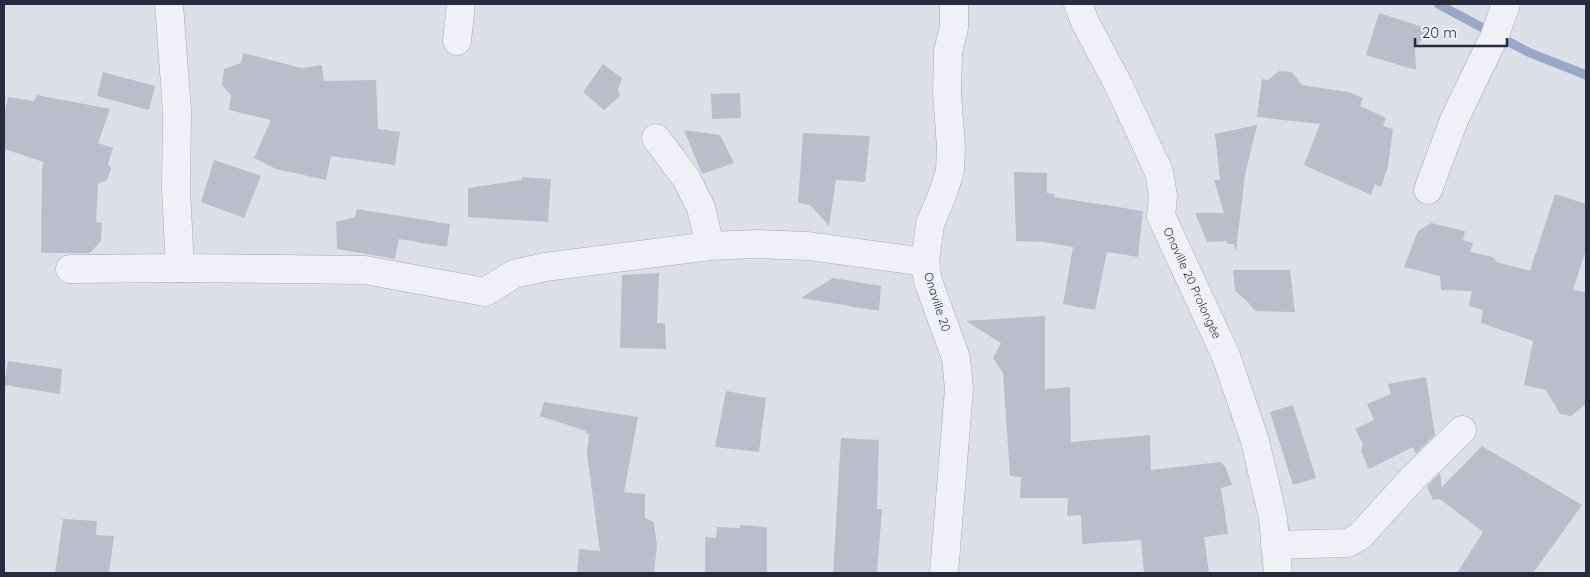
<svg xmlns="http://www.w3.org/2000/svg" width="1590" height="577" font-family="Quicksand,sans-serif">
<rect width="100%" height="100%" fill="#dde0e7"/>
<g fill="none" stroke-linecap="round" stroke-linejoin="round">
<polyline stroke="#97a8c8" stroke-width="9" points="1438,4 1528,52 1586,75"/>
</g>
<g fill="#babeca">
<polygon points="1379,13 1432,30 1415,47 1416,70 1366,55"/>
<polygon points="243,53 301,68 322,65 324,81 376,80 378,129 400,132 395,165 331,156 326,180 276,169 254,158 271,120 229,110 231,95 222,85 224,69 241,63"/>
<polygon points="603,64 622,78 618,90 620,96 604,110 583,92"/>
<polygon points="1279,71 1292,72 1302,85 1348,92 1363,98 1360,106 1386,118 1383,126 1393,129 1388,167 1381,187 1375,184 1371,195 1304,165 1320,124 1257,117 1262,79 1268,80"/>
<polygon points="103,72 155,86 149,110 97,96"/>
<polygon points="740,93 741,118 712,119 711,94"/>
<polygon points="37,95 110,109 98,143 113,148 108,164 111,169 107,180 98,184 96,222 102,223 101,241 90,253 41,253 42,169 44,162 4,149 4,116 8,97 34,101"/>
<polygon points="1257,125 1245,175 1236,251 1234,244 1227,244 1227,241 1207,242 1195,213 1224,213 1214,180 1220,180 1215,134"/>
<polygon points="684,130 720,135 734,163 702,174"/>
<polygon points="803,133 870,136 865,182 836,180 829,226 810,205 798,203"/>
<polygon points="214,160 261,176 244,218 201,202"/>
<polygon points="1014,172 1047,173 1047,193 1055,194 1054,197 1143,211 1138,257 1107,252 1095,310 1063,304 1073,247 1044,242 1016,241"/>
<polygon points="522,177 551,179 548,222 468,217 468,188 521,180"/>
<polygon points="1555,194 1586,204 1586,250 1573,290 1586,292 1586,404 1571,416 1560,414 1546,390 1524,385 1533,341 1481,323 1483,310 1469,306 1472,291 1441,290 1440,276 1404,267 1418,231 1431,223 1465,231 1463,240 1473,243 1470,252 1493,257 1497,262 1530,271"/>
<polygon points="357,209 450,224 447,247 399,239 395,259 337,249 336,222 355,217"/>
<polygon points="1233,270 1290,270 1295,312 1255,311 1246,300 1235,291"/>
<polygon points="659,273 657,323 665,323 666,349 620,348 622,275"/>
<polygon points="833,278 881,286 879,311 801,298"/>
<polygon points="1045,316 1045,389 1070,387 1071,442 1150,435 1151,470 1221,462 1226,468 1232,485 1221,488 1228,534 1204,537 1209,573 1144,573 1141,540 1082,544 1081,515 1067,516 1068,498 1020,498 1021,477 1010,476 1003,373 993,358 1001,343 966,321"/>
<polygon points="8,361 62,369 60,394 4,385"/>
<polygon points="1426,377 1435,435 1416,454 1413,447 1369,469 1361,451 1363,444 1355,429 1374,420 1367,404 1391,394 1388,384"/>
<polygon points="726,391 766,398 759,452 715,447"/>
<polygon points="544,402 638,417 624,492 645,494 645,518 654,522 657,546 654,573 577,573 579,549 600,551 587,454 589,434 586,433 586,431 540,416"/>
<polygon points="1293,405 1316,478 1293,485 1270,412"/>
<polygon points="841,438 879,440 877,509 882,509 877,573 833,573"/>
<polygon points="1482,446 1582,505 1533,573 1457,573 1483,532 1440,499 1433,500 1427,486 1440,473 1442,487"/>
<polygon points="63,519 97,521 96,535 114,536 109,573 55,573"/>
<polygon points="740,525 767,527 767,573 705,573 705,537 716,538 717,527 740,528"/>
</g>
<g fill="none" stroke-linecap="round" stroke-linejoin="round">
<g stroke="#a6aab4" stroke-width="29">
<g id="minor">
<polyline points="169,4 177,111 176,189 180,268"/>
<path id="s1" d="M1078,4L1085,22L1118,84L1159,172L1163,196L1161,216L1226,356L1255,441L1273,518L1278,573"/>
<polyline points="457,41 461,4"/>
<polyline points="656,138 686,178 701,208 710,246"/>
<polyline points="1428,190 1454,120 1495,35 1506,4"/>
<polyline points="70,269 180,268 365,270 485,292 514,274 545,267 710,246 756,244 808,246 925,262"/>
<polyline points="1275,545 1348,543 1360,536 1412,479 1462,430"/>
<polyline points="944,573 959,389 956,358 928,281 925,262 930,224 943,193 950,171 951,147 947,93 948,52 954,27 954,4"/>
</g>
</g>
<use href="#minor" stroke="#f0f1f5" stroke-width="28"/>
</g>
<g text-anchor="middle" stroke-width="4.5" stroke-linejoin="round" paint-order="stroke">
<g font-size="12" fill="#262c3e" stroke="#eceff5">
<text dy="4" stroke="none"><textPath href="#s1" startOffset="305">Onaville 20 Prolongée</textPath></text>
<text transform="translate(937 302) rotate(72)" y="4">Onaville 20</text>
</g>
</g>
<rect width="1590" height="577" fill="none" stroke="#262c3e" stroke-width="10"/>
<path d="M1415 38v8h92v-8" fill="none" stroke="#262c3e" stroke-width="2.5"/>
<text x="1422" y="38" font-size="15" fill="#262c3e" stroke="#eceff5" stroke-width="4" paint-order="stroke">20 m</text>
</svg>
